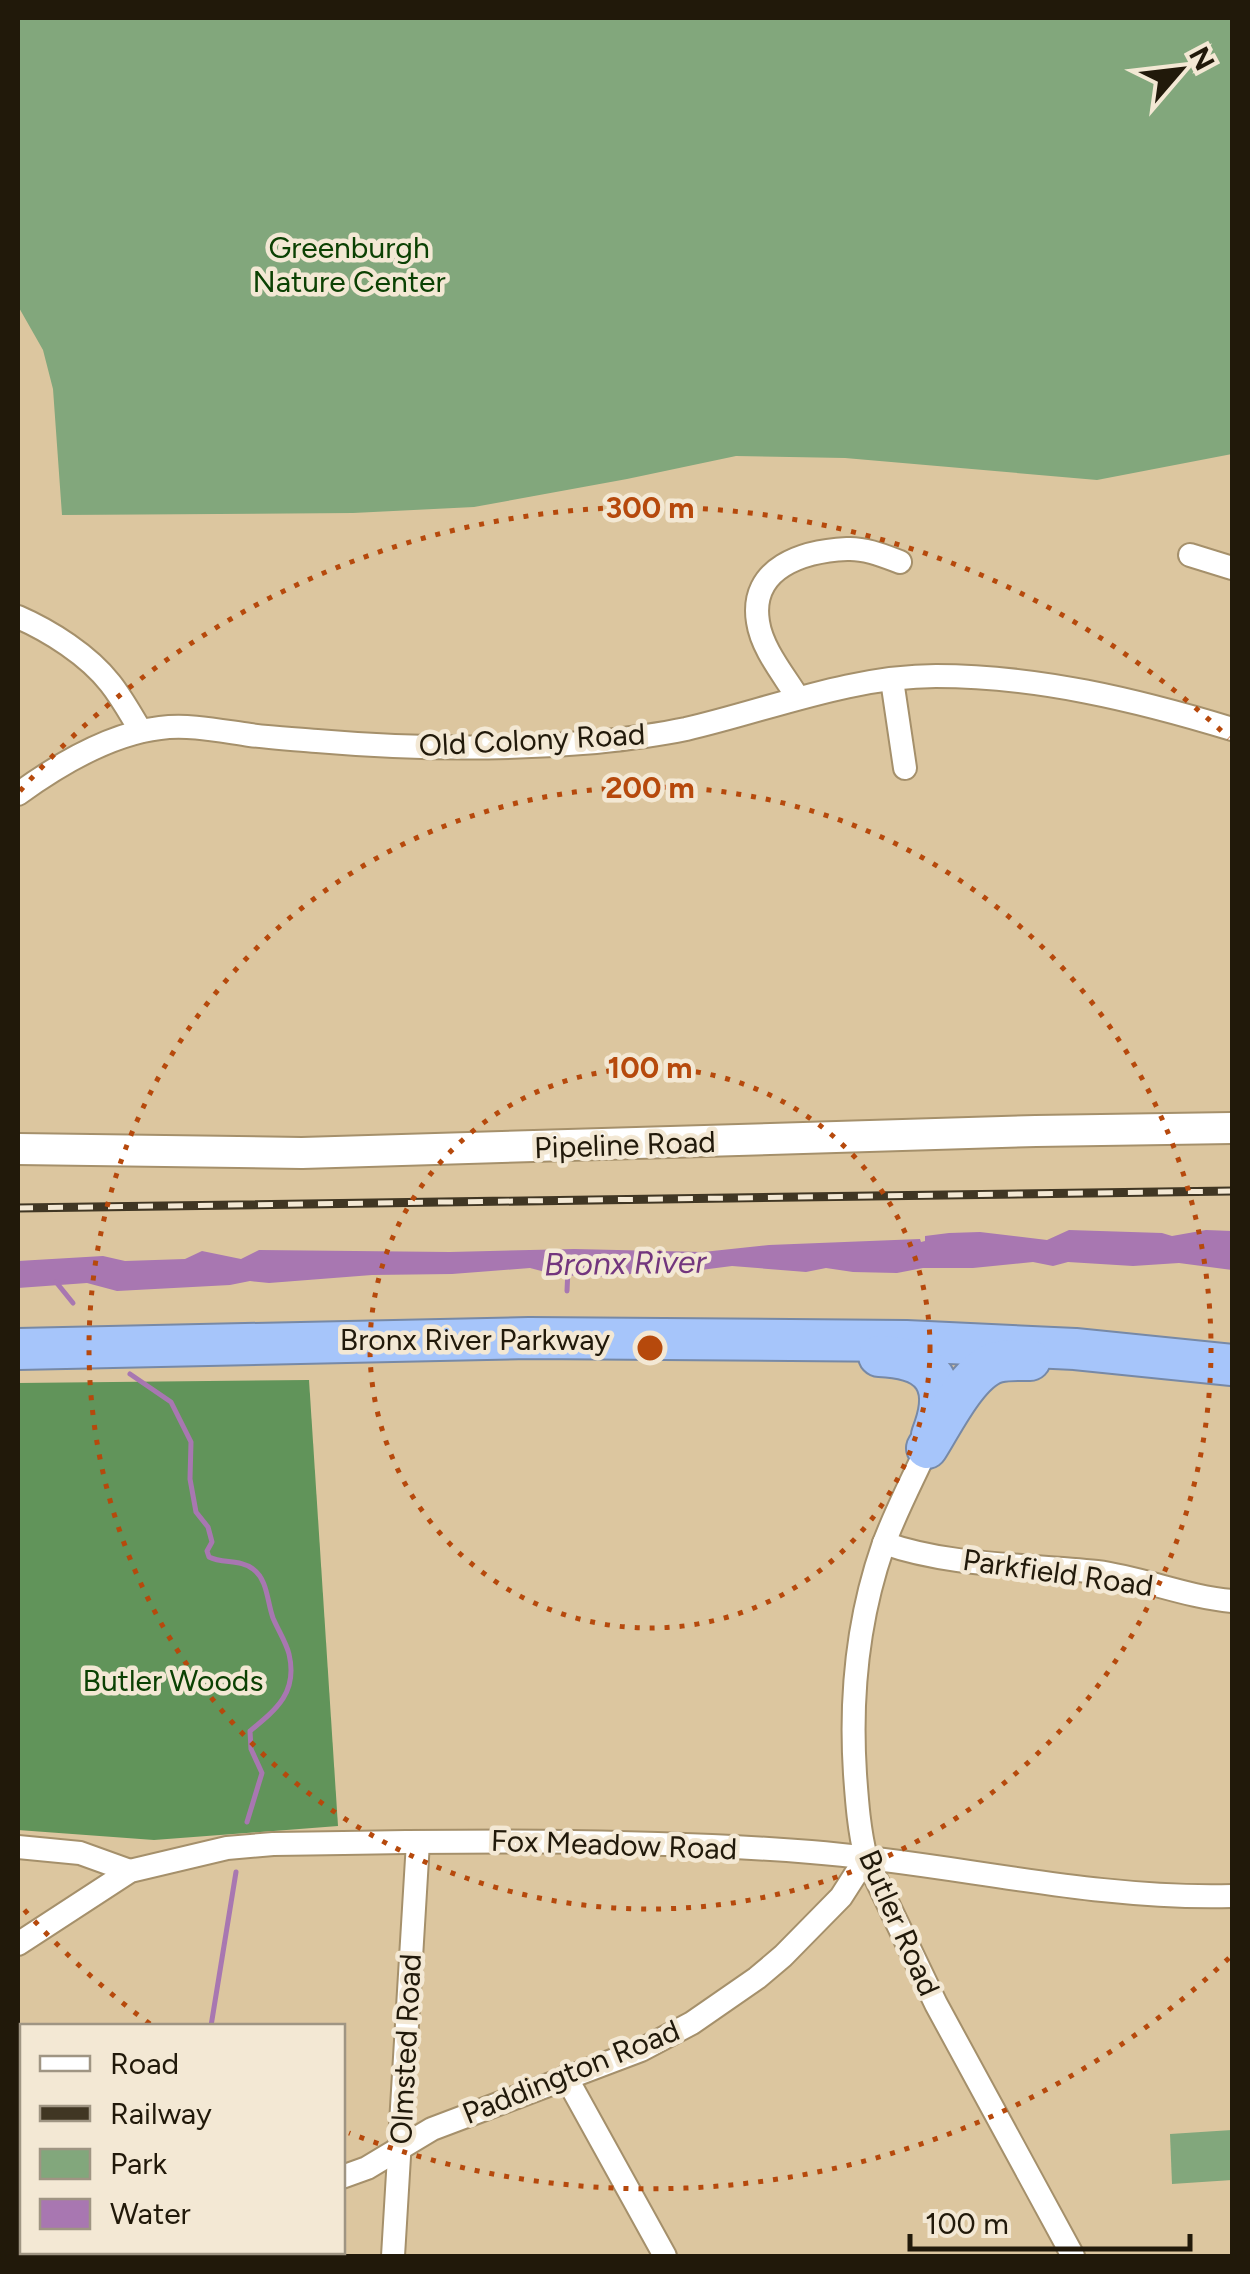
<svg xmlns="http://www.w3.org/2000/svg" width="1250" height="2274" font-family="Figtree,sans-serif">
<rect width="100%" height="100%" fill="#dcc69f"/>
<g fill="#82a77c">
<polygon points="18,18 1232,18 1232,454 1097,480 845,458 736,456 627,479 474,507 353,513 62,515 53,389 43,350 18,306"/>
<polygon points="1232,2130 1232,2180 1172,2184 1170,2134"/>
</g>
<polygon fill="#61945a" points="309,1380 338,1826 154,1840 18,1830 18,1383"/>
<polygon fill="#a877b1" points="1069,1230 1162,1233 1172,1236 1206,1230 1232,1231 1232,1270 1179,1263 1133,1266 1068,1262 1053,1266 1033,1262 973,1268 923,1268 897,1273 853,1272 826,1268 806,1272 732,1266 693,1271 646,1271 615,1277 584,1277 549,1273 530,1268 452,1274 372,1275 269,1283 250,1281 230,1285 117,1291 87,1283 18,1288 18,1261 103,1256 125,1261 185,1259 202,1251 241,1259 259,1250 450,1252 574,1249 703,1252 769,1245 920,1239 921,1242 925,1241 925,1236 949,1233 980,1232 1047,1240"/>
<g fill="none" stroke-linecap="round" stroke-linejoin="round">
<g stroke="#a877b1" stroke-width="5">
<polyline points="56,1282 73,1303"/>
<polyline points="567,1291 568,1269"/>
<path d="M130,1374L171,1402L191,1442L190,1479L196,1512L208,1527L212,1542L207,1551L209,1557C222,1564 241,1559 253,1569C268,1580 267,1602 273,1618C278,1630 286,1642 289,1654C298,1692 277,1709 250,1731L251,1749L262,1773L247,1822"/>
<polyline points="211,2026 236,1872"/>
<polyline points="18,2242 22,2236"/>
</g>
<g stroke="#a5906b" stroke-width="26">
<g id="street">
<polyline points="1190,555 1232,568"/>
<path d="M18,617C50,631 88,655 110,683C122,698 131,715 141,731"/>
<polyline points="892,680 905,768"/>
<path d="M798,698C784,675 762,649 758,622C749,567 804,551 847,549C865,548 884,556 900,562"/>
<path d="M18,794C58,765 109,734 160,728C189,724 221,731 250,735C272,738 295,739 317,741C410,749 504,750 596,742C626,739 657,735 686,729C768,710 851,676 936,676C1037,676 1137,700 1232,729"/>
<path d="M927,1448C912,1481 895,1513 883,1546C857,1621 850,1696 855,1774C857,1802 859,1830 866,1858L936,2004L1073,2256"/>
<path d="M884,1543C951,1567 1027,1564 1097,1572C1143,1578 1186,1597 1232,1601"/>
<polyline points="18,1847 80,1853 130,1871"/>
<path d="M18,1944L130,1871L227,1848L273,1844C452,1841 632,1838 811,1852C951,1863 1091,1900 1232,1896"/>
<polyline points="566,2077 665,2256"/>
<polyline points="342,2177 367,2168 432,2129 641,2050 692,2023 757,1978 783,1956 841,1897 866,1858"/>
<polyline points="111,2256 125,2252"/>
<polyline points="393,2256 418,1842"/>
</g>
</g>
<g stroke="#a5906b" stroke-width="34">
<polyline id="secondary" points="18,1149 302,1153 1036,1131 1232,1128"/>
</g>
<g stroke="#7789a6" stroke-width="44">
<g id="highway">
<polyline points="18,1349 529,1338 906,1341 1075,1349 1232,1365"/>
<path d="M879,1356C934,1358 952,1384 932,1435"/>
<path d="M927,1448C943,1423 968,1370 997,1362C1008,1359 1019,1360 1030,1360"/>
</g>
</g>
<use href="#street" stroke="#fff" stroke-width="22"/>
<use href="#secondary" stroke="#fff" stroke-width="30"/>
<use href="#highway" stroke="#a6c5fa" stroke-width="40"/>
<g stroke="#403623" stroke-width="9">
<polyline id="rail" points="18,1208 1232,1191"/>
</g>
<use href="#rail" stroke="#f3e8d4" stroke-width="5" stroke-dasharray="15" stroke-linecap="butt"/>
</g>
<g fill="none" stroke="#b6490c" stroke-width="5" stroke-dasharray="5 10">
<circle cx="650" cy="1348" r="280"/>
<circle cx="650" cy="1348" r="561"/>
<path d="M1229 1958A841 841 0 0 1 349 2133M150 2024A841 841 0 0 1 20 1905M20 791A841 841 0 0 1 1229 738"/>
</g>
<g text-anchor="middle" stroke-width="9" stroke-linejoin="round" paint-order="stroke">
<g font-size="30" fill="#0b4103" stroke="#f3e8d4">
<text x="349" y="258">Greenburgh<tspan x="349" dy="34">Nature Center</tspan></text>
<text x="173" y="1691">Butler Woods</text>
</g>
<g font-size="30" fill="#21190a" stroke="#f3e8d4">
<text transform="translate(532 740) rotate(-3)" y="10">Old Colony Road</text>
<text transform="translate(625 1145) rotate(-2)" y="10">Pipeline Road</text>
<text x="475" y="1350">Bronx River Parkway</text>
<text transform="translate(1058 1573) rotate(8)" y="10">Parkfield Road</text>
<text transform="translate(614 1845) rotate(2)" y="10">Fox Meadow Road</text>
<text transform="translate(899 1923) rotate(66)" y="10">Butler Road</text>
<text transform="translate(406 2049) rotate(-87)" y="10">Olmsted Road</text>
<text transform="translate(571 2072) rotate(-22)" y="10">Paddington Road</text>
</g>
<g font-size="32" font-style="italic" fill="#73367e" stroke="#f3e8d4">
<text transform="translate(625 1263) rotate(-1)" y="11">Bronx River</text>
</g>
</g>
<circle cx="650" cy="1348" r="15" fill="#b6490c" stroke="#f3e8d4" stroke-width="5"/>
<g font-size="30" text-anchor="middle" font-weight="bold" fill="#b6490c" stroke="#f3e8d4" stroke-width="9" stroke-linejoin="round" paint-order="stroke">
<text x="650" y="518">300 m</text>
<text x="650" y="798">200 m</text>
<text x="650" y="1078">100 m</text>
</g>
<rect width="1250" height="2274" fill="none" stroke="#21190a" stroke-width="40"/>
<rect x="20" y="2024" width="325" height="230" fill="#f3e8d4" stroke="#9f9583" stroke-width="2.5"/>
<rect x="40" y="2056" width="50" height="15" fill="#ffffff" stroke="#9f9583" stroke-width="2.5"/>
<text x="110" y="2074" font-size="30" fill="#21190a">Road</text>
<rect x="40" y="2106" width="50" height="15" fill="#403623" stroke="#9f9583" stroke-width="2.5"/>
<text x="110" y="2124" font-size="30" fill="#21190a">Railway</text>
<rect x="40" y="2149" width="50" height="30" fill="#82a77c" stroke="#9f9583" stroke-width="2.5"/>
<text x="110" y="2174" font-size="30" fill="#21190a">Park</text>
<rect x="40" y="2199" width="50" height="30" fill="#a877b1" stroke="#9f9583" stroke-width="2.5"/>
<text x="110" y="2224" font-size="30" fill="#21190a">Water</text>
<g transform="translate(1180 70) rotate(62)" stroke="#f3e8d4" stroke-width="8" paint-order="stroke">
<path d="M0-8L18 38L0 25L-18 38Z" fill="#21190a"/>
<text y="-15" font-size="28" font-weight="bold" text-anchor="middle" fill="#21190a">N</text>
</g>
<path d="M910 2234v15h280v-15" fill="none" stroke="#21190a" stroke-width="5"/>
<text x="925" y="2234" font-size="30" fill="#21190a" stroke="#f3e8d4" stroke-width="8" paint-order="stroke">100 m</text>
</svg>
